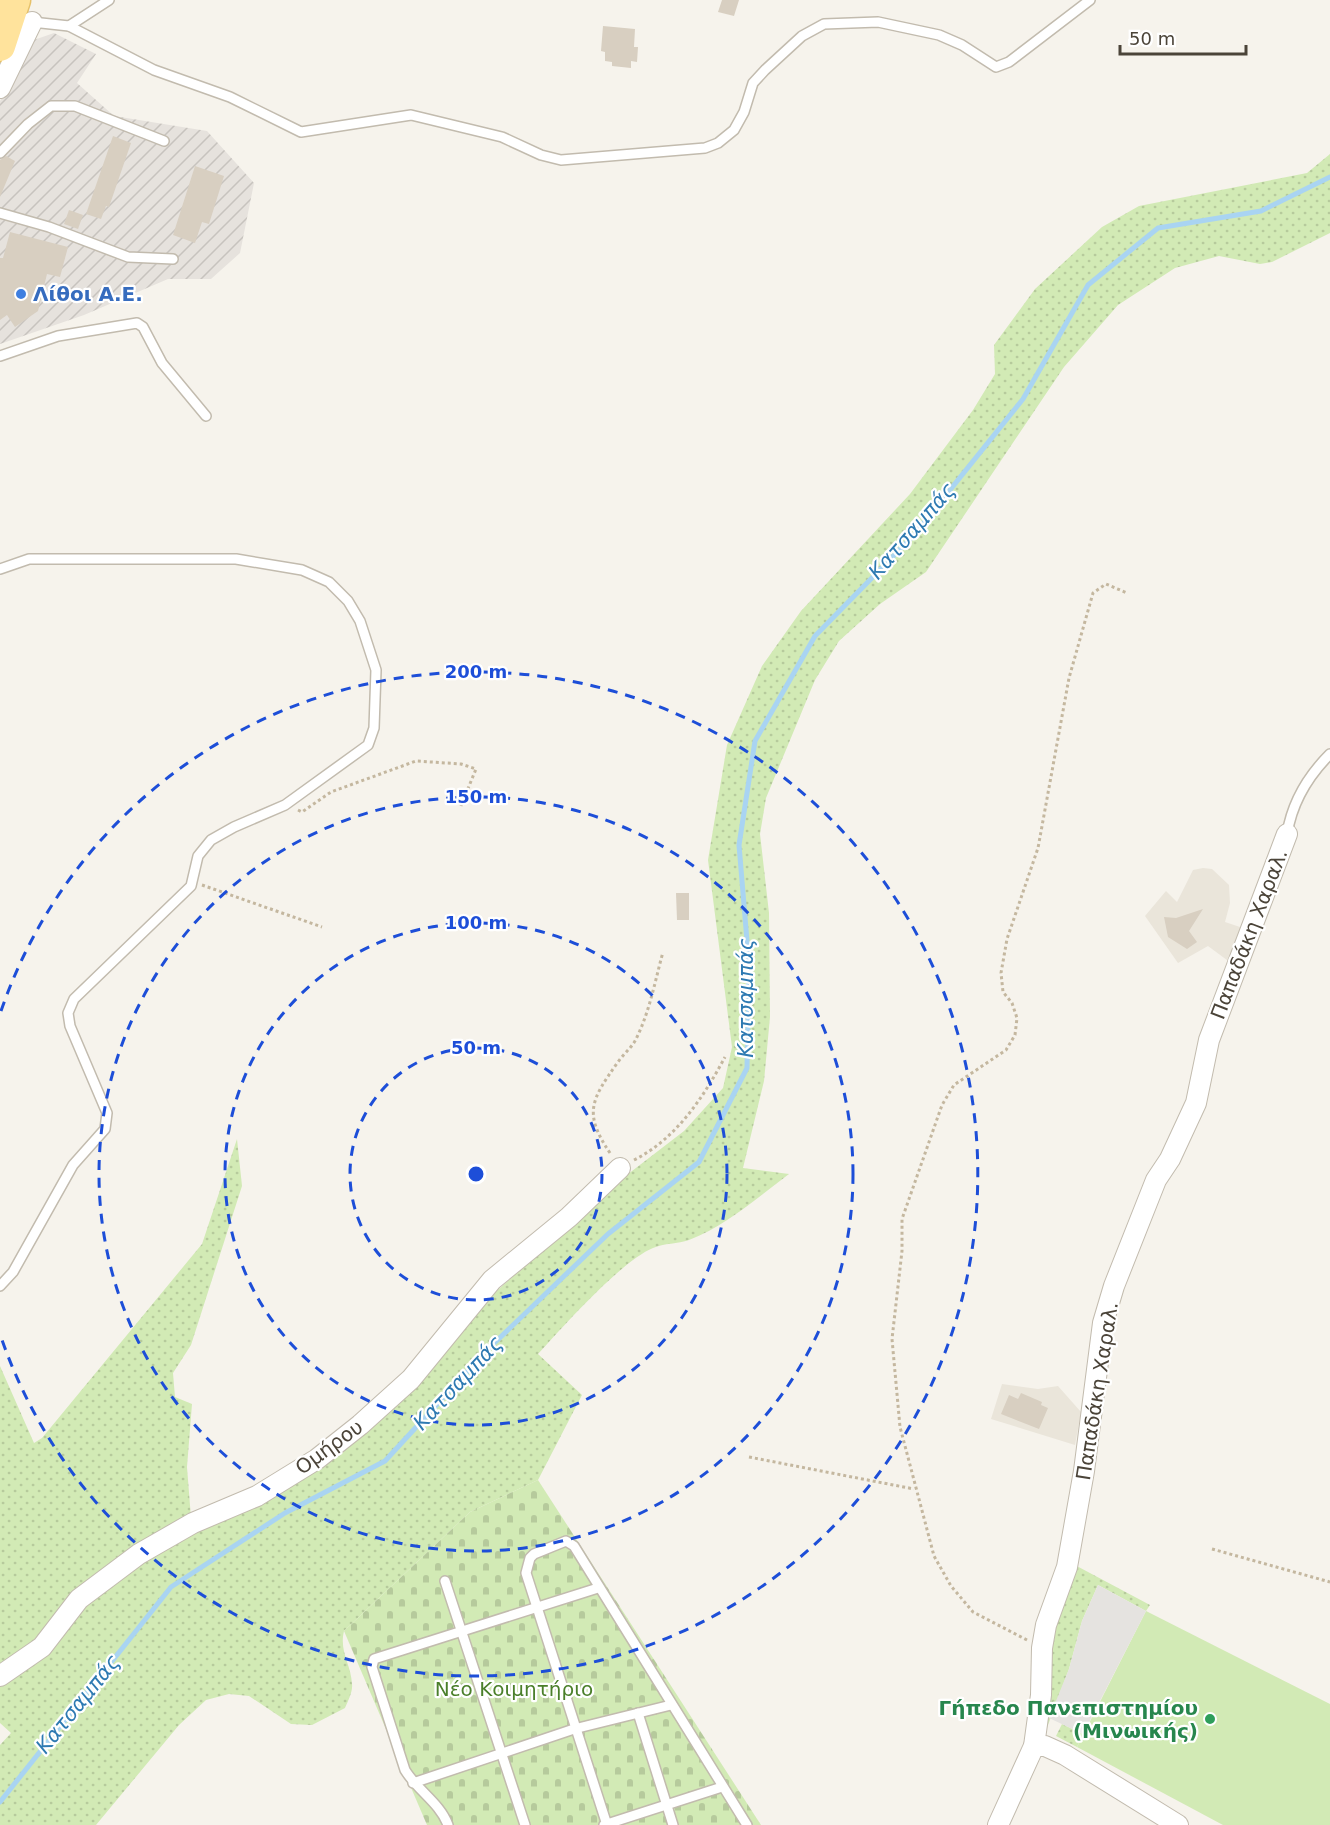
<svg xmlns="http://www.w3.org/2000/svg" width="1330" height="1825" font-family="'DejaVu Sans',sans-serif">
<defs>
<pattern id="industrial-furrows" width="10" height="10" patternUnits="userSpaceOnUse" patternTransform="scale(1.5)"><rect width="10" height="10" fill="#e6e2dd"/><path d="M-1 1l2-2M0 10L10 0M9 11l2-2" fill="none" stroke="#c7c3be"/></pattern>
<pattern id="grass-dots" width="8" height="8" patternUnits="userSpaceOnUse" patternTransform="scale(1.5)"><rect width="8" height="8" fill="#d2eab5"/><path d="M2 2h.1M6 6h.1" fill="none" stroke="#b6ca9c" stroke-width="1.8" stroke-linecap="round"/></pattern>
<pattern id="cemetery-stones" width="16" height="16" patternUnits="userSpaceOnUse" patternTransform="scale(1.5)"><rect width="16" height="16" fill="#d2eab5"/><path d="M2 7V4a2 2 0 0 1 4 0v3zM10 15v-3a2 2 0 0 1 4 0v3z" fill="#b6ca9c"/></pattern>
</defs>
<rect width="100%" height="100%" fill="#f6f3ec"/>
<g fill="#eae5da">
<polygon points="1203,868 1212,869 1229,885 1230,903 1225,922 1243,928 1231,963 1208,946 1178,963 1145,916 1166,891 1177,902 1193,870"/>
<polygon points="1002,1384 1038,1389 1058,1386 1081,1412 1075,1445 991,1419"/>
</g>
<polygon fill="url(#industrial-furrows)" points="54,33 96,54 77,83 114,116 207,131 254,183 240,253 211,279 168,279 84,315 0,344 0,101 31,41"/>
<g fill="url(#grass-dots)">
<path d="M1330,154V233L1272,262L1260,264L1219,256L1175,268L1118,305L1064,367L926,572L880,604L839,641L815,680L766,798L760,834L769,913L770,1017L764,1081L743,1168L789,1174C758,1197 726,1226 689,1240C678,1244 664,1243 653,1248C621,1261 563,1327 538,1354L582,1395L538,1480L470,1512L344,1631C339,1652 351,1664 352,1684C353,1691 348,1701 345,1708L312,1725L291,1724L249,1696L229,1694L206,1700L179,1725L96,1825H0V1745L11,1733L0,1723V1683L94,1596L165,1545L269,1496L619,1181L684,1131L723,1088L732,1047L708,860L727,745L762,666L801,611L910,494L973,410L995,374L994,345L1035,289L1102,227L1139,206L1307,173Z"/>
<polygon points="237,1139 242,1186 191,1345 173,1373 175,1397 192,1404 187,1467 191,1518 0,1668 0,1366 34,1443 42,1438 202,1244"/>
<polygon points="1073,1564 1150,1605 1146,1611 1098,1585 1082,1621 1069,1669 1045,1733 1050,1625"/>
<polygon points="1062,1724 1083,1734 1077,1747 1056,1736"/>
</g>
<polygon fill="url(#cemetery-stones)" points="538,1480 761,1825 427,1825 344,1631 470,1512"/>
<polygon fill="#d2eab5" points="1146,1611 1330,1704 1330,1825 1223,1825 1077,1747"/>
<polygon fill="#e5e3e0" points="1098,1585 1146,1611 1083,1734 1049,1718 1069,1669 1082,1621"/>
<g fill="none" stroke-linecap="round" stroke-linejoin="round">
<polyline stroke="#a9d4f2" stroke-width="5" points="0,1802 171,1587 285,1513 385,1461 487,1350 608,1234 699,1162 747,1068 749,965 739,845 755,741 815,636 913,536 1023,399 1088,285 1158,228 1261,211 1330,177"/>
</g>
<g fill="#d8cfc1">
<polygon points="722,0 739,0 734,16 718,12"/>
<polygon points="603,26 635,29 634,47 638,47 637,62 631,61 631,68 612,66 612,62 605,61 605,52 601,51"/>
<polygon points="113,136 131,143 109,207 106,206 101,219 86,214"/>
<polygon points="6,156 15,161 0,197 0,160"/>
<polygon points="195,166 224,176 209,224 202,222 195,243 173,235"/>
<polygon points="69,210 83,215 78,229 64,224"/>
<polygon points="10,232 68,247 60,277 47,274 38,311 15,327 7,315 0,320 0,258 3,258"/>
<polygon points="676,893 689,893 689,920 677,920"/>
<polygon points="1203,909 1189,931 1197,942 1187,949 1168,937 1164,917 1176,918"/>
<polygon points="1021,1393 1042,1402 1041,1405 1048,1408 1039,1429 1001,1414 1009,1395 1018,1399"/>
</g>
<g fill="none" stroke-linecap="round" stroke-linejoin="round">
<g stroke="#c2bbae" stroke-width="12">
<g id="service">
<polyline points="32,22 69,26 154,70 230,97 301,132 411,115 502,137 541,155 561,160 705,148 718,143 734,130 744,112 753,83 765,70 802,36 824,24 878,22 939,35 962,45 996,67 1009,62 1090,0"/>
<polyline points="69,26 109,0"/>
<polyline points="0,153 28,124 51,106 75,106 164,141"/>
<polyline points="0,213 49,227 128,257 173,259"/>
<polyline points="0,356 58,336 137,323 143,327 162,363 206,416"/>
<polyline points="0,569 29,559 236,559 302,570 329,582 348,601 360,621 376,670 374,728 368,745 285,805 234,827 211,840 198,856 191,886 74,999 68,1013 70,1026 107,1113 105,1129 73,1165 13,1272 0,1286"/>
<path d="M1287,834C1292,803 1308,776 1330,754"/>
<polyline points="445,1581 525,1825"/>
<polyline points="638,1713 673,1825"/>
<polyline points="413,1783 574,1729 671,1705"/>
<path d="M448,1825C440,1803 417,1790 405,1770L372,1667L374,1659L598,1588"/>
<polyline points="604,1825 722,1787"/>
<polyline points="607,1825 526,1573 530,1558 534,1554 566,1541 574,1546 747,1825"/>
</g>
</g>
<g stroke="#c2bbae" stroke-width="22">
<g id="minor">
<polyline points="0,88 32,22"/>
<polyline points="0,1676 42,1647 79,1599 139,1554 193,1523 257,1496 317,1459 360,1425 411,1379 492,1280 569,1217 620,1168"/>
<polyline points="1034,1746 1045,1746 1065,1755 1178,1825"/>
<polyline points="998,1825 1034,1746 1041,1695 1042,1648 1046,1625 1067,1567 1084,1471 1103,1323 1114,1286 1156,1180 1170,1159 1196,1103 1209,1040 1287,834"/>
</g>
</g>
<g stroke="#e6c16a" stroke-width="33">
<polyline id="primary" points="0,46 15,0"/>
</g>
<g stroke="#c4b79f" stroke-width="3" stroke-dasharray="3 3" stroke-linecap="butt">
<polyline points="298,810 302,812 331,792 416,761 461,764 476,769 460,808"/>
<polyline points="202,885 322,927"/>
<path d="M610,1153C583,1113 591,1100 618,1062C624,1053 633,1047 637,1037C650,1010 655,981 663,952"/>
<path d="M634,1160C676,1139 703,1098 725,1057"/>
<polyline points="749,1457 914,1489"/>
<polyline points="1212,1549 1330,1582"/>
<polyline points="1027,1640 973,1612 951,1586 934,1556 900,1427 892,1339 902,1251 902,1219 942,1105 954,1085 1006,1050 1015,1035 1017,1018 1012,1003 1003,992 1001,973 1007,939 1038,848 1069,678 1093,593 1106,584 1127,593"/>
</g>
<use href="#service" stroke="#fff" stroke-width="9"/>
<use href="#minor" stroke="#fff" stroke-width="20"/>
<use href="#primary" stroke="#ffe39c" stroke-width="30"/>
</g>
<g fill="none" stroke="#1d4ed8" stroke-width="3" stroke-dasharray="10 8">
<circle cx="476" cy="1174" r="126"/>
<circle cx="476" cy="1174" r="251"/>
<circle cx="476" cy="1174" r="377"/>
<path d="M1 1011A502 502 0 1 1 1 1337"/>
</g>
<circle fill="#3f7fe0" stroke="#fff" stroke-width="2" cx="21" cy="294" r="6"/>
<circle fill="#2e9e5b" stroke="#fff" stroke-width="2" cx="1210" cy="1719" r="6"/>
<g text-anchor="middle" stroke-width="4.5" stroke-linejoin="round" paint-order="stroke">
<g font-size="20" font-weight="bold" fill="#366cbe" stroke="#fff" text-anchor="start">
<text x="33" y="301">Λίθοι Α.Ε.</text>
</g>
<g font-size="20" fill="#4b4439" stroke="#fff">
<text transform="translate(1249 934) rotate(-69)" y="7">Παπαδάκη Χαραλ.</text>
<text transform="translate(1097 1391) rotate(-81)" y="7">Παπαδάκη Χαραλ.</text>
<text transform="translate(329 1447) rotate(-36)" y="7">Ομήρου</text>
</g>
<g font-size="20" fill="#4a7f2a" stroke="#fff">
<text x="514" y="1696">Νέο Κοιμητήριο</text>
</g>
<g font-size="20" font-weight="bold" fill="#27864d" stroke="#fff" text-anchor="end">
<text x="1198" y="1715">Γήπεδο Πανεπιστημίου<tspan x="1198" dy="23">(Μινωικής)</tspan></text>
</g>
<g font-size="21" font-style="italic" fill="#2e7ab2" stroke="#fff">
<text transform="translate(912 531) rotate(-49)" y="7">Κατσαμπάς</text>
<text transform="translate(746 998) rotate(-90)" y="7">Κατσαμπάς</text>
<text transform="translate(458 1383) rotate(-47)" y="7">Κατσαμπάς</text>
<text transform="translate(78 1704) rotate(-51)" y="7">Κατσαμπάς</text>
</g>
</g>
<circle cx="476" cy="1174" r="9" fill="#1d4ed8" stroke="#fff" stroke-width="3"/>
<g font-size="18" text-anchor="middle" font-weight="bold" fill="#1d4ed8" stroke="#fff" stroke-width="4.5" stroke-linejoin="round" paint-order="stroke">
<text x="476" y="678">200 m</text>
<text x="476" y="803">150 m</text>
<text x="476" y="929">100 m</text>
<text x="476" y="1054">50 m</text>
</g>
<path d="M1120 45v9h126v-9" fill="none" stroke="#4b4439" stroke-width="3"/>
<text x="1129" y="45" font-size="18" fill="#4b4439" stroke="#ffffff" stroke-width="4.5" paint-order="stroke">50 m</text>
</svg>
